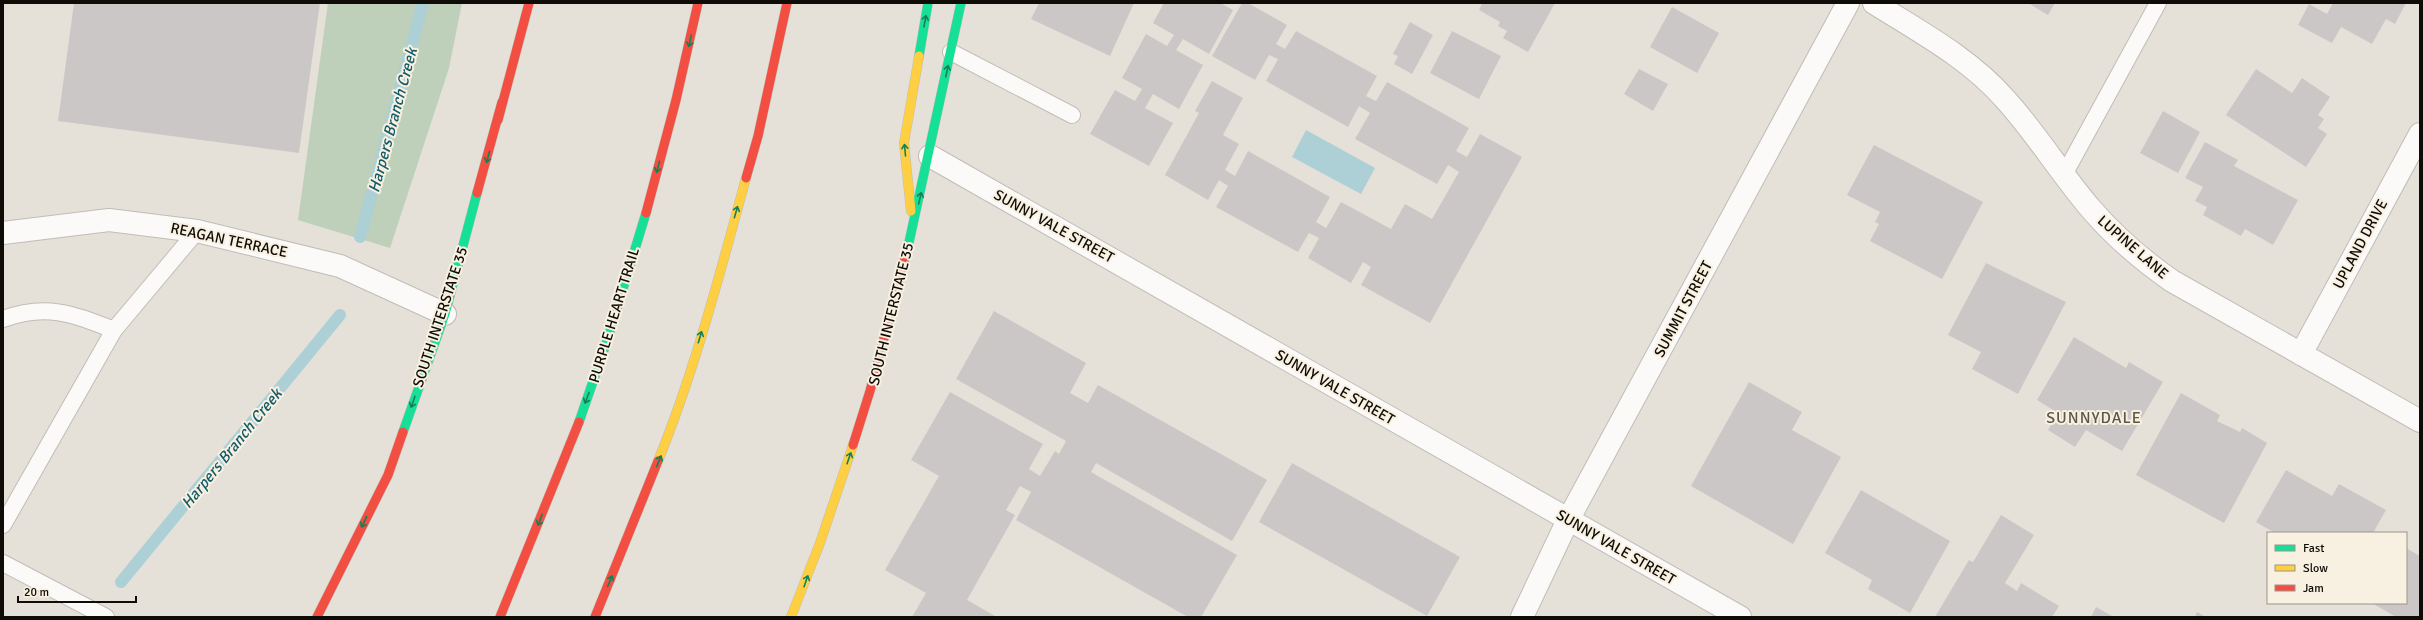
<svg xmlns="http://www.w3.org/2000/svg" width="2423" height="620" font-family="Signika,sans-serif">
<rect width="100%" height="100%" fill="#e5e1d9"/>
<polygon fill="#becfba" points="328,3 462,3 449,68 390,248 298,220"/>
<polygon fill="#acd0d6" points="1306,130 1375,168 1361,194 1292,157"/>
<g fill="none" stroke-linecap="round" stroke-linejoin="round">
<g stroke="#acd0d6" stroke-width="12">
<polyline points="360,237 423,3"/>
<polyline points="121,582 340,315"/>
</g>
</g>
<g fill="#cbc7c6">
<polygon points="74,3 320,3 299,153 58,121"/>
<polygon points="1039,3 1134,3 1110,56 1031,19"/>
<polygon points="1164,3 1220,3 1233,10 1209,54 1183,39 1176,50 1203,65 1179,109 1153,94 1145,108 1173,123 1149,166 1090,134 1115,90 1135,101 1142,89 1122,78 1146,34 1167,46 1174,35 1153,23"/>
<polygon points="1242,3 1248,3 1287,25 1276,44 1285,49 1296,31 1377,76 1366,96 1376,101 1387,82 1469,128 1456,151 1467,157 1480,134 1522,157 1430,323 1361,285 1371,267 1363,262 1351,283 1308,258 1319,238 1309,233 1298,252 1216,207 1228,186 1219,180 1208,200 1165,175 1199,113 1195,111 1212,81 1243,98 1223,135 1239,144 1225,170 1235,176 1248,151 1330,197 1316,222 1326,228 1341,202 1391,229 1405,204 1432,219 1459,172 1448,165 1437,184 1355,139 1370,113 1359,106 1348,127 1266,81 1278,59 1269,55 1255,80 1212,56"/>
<polygon points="1482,3 1555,3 1528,52 1503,38 1507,31 1498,26 1500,22 1479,10"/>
<polygon points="2028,3 2055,3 2048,15"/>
<polygon points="2333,3 2406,3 2395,24 2386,19 2372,44 2341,27 2332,43 2298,25 2309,4 2327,14"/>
<polygon points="1672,7 1719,33 1697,73 1650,47"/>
<polygon points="1410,22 1433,35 1412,74 1394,64 1398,56 1393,54"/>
<polygon points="1452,31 1501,56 1479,99 1430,73"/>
<polygon points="1639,69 1668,84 1653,111 1624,94"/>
<polygon points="2256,69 2292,93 2302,78 2330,97 2318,115 2324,119 2318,128 2327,134 2306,167 2226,115"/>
<polygon points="2163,111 2200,132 2178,173 2140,153"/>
<polygon points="2205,142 2238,160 2234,166 2298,200 2273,245 2245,229 2241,236 2203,215 2207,207 2195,201 2203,187 2185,178"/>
<polygon points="1874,145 1983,202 1942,279 1870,241 1879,224 1875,222 1880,212 1847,195"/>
<polygon points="1986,263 2066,302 2018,394 1972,369 1981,352 1948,335"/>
<polygon points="994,311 1086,363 1070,393 1088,403 1098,385 1267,480 1232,541 1096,463 1091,472 1237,555 1201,617 1188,617 1016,520 1031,492 1020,486 1006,510 1015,515 967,600 997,617 912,617 926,593 885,570 939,476 911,460 950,392 1043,444 1029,469 1040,476 1055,451 1059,454 1066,441 956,379"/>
<polygon points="2074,337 2126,368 2129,362 2163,382 2122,451 2086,430 2075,447 2048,430 2058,413 2037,400"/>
<polygon points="1749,382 1802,412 1792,430 1841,457 1793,544 1691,486"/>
<polygon points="2181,393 2220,415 2217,421 2240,432 2242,428 2267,443 2224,523 2136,475"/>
<polygon points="1292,463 1460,557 1427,616 1259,522"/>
<polygon points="2286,470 2332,496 2339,484 2386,510 2373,533 2275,533 2256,522"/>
<polygon points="1861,490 1950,541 1910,613 1868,589 1872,580 1825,553"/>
<polygon points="2001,515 2034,535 2005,583 2017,591 2021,583 2059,606 2052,617 1935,617 1969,560 1973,562"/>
<polygon points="2406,548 2420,556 2420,617 2396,617 2372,603 2406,603"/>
<polygon points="2096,607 2114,617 2091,617"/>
<polygon points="2197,612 2206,617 2195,617"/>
</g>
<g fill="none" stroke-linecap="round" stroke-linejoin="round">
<g stroke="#c0bdb6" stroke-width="18">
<g id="lane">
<polyline points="951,52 1072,115"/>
<polyline points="2065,173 2158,3"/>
<path d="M3,319C47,303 73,314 114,330"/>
<polyline points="3,525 114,330 197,231"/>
<polyline points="3,563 106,617"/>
</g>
</g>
<g stroke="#c0bdb6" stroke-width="24">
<g id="street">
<path d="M1874,3C1920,32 1969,58 2005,99C2036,133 2061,174 2091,209C2115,237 2142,260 2172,281L2420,421"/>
<polyline points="930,156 1740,617"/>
<polyline points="3,233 109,220 197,231 340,266 445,314"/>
<polyline points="2301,354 2420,134"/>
<polyline points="1522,617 1568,520 1848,3"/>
</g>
</g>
<g stroke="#c0bdb6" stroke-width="10">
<g id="fast">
<polyline points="919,56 928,3"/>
<polyline points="908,247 961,3"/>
<polyline points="579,422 607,341 646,213"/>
<polyline points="403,432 445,314 477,193"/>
</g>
</g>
<g stroke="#c0bdb6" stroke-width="10">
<g id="slow">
<polyline points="911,211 904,143 919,56"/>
<path d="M658,461C695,370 720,273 746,178"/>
<polyline points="791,617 820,543 853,445"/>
</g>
</g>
<g stroke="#c0bdb6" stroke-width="10">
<g id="jam">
<polyline points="498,120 529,3"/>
<polyline points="746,178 758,136 787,3"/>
<polyline points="477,193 502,102"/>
<polyline points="646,213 676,100 698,3"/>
<polyline points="853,445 870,391 908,247"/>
<polyline points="317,617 388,475 403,432"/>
<polyline points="500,617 579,422"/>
<polyline points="595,617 658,461"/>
</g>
</g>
<use href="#lane" stroke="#fbfaf9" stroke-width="16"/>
<use href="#street" stroke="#fbfaf9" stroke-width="22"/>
<use href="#fast" stroke="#16e098" stroke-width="9"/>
<use href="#slow" stroke="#ffcf43" stroke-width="9"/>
<use href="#jam" stroke="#f24e42" stroke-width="9"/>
</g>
<defs><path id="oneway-shaft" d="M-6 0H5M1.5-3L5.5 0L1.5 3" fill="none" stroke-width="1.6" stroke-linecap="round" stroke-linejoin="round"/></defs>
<g stroke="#138157">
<use href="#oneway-shaft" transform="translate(925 21) rotate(-80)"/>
<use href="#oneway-shaft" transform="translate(690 41) rotate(102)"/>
<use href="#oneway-shaft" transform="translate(947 71) rotate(-79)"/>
<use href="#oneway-shaft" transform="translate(905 150) rotate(-95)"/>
<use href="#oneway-shaft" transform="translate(488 157) rotate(105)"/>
<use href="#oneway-shaft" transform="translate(658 167) rotate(105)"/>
<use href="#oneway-shaft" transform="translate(920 198) rotate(-77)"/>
<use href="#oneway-shaft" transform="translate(736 212) rotate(-74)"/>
<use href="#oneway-shaft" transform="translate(700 337) rotate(-73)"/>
<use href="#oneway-shaft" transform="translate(587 398) rotate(111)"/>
<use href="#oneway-shaft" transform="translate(413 402) rotate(109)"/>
<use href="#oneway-shaft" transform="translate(849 458) rotate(-71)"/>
<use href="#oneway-shaft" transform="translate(659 461) rotate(-68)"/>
<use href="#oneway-shaft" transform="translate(540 520) rotate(111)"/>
<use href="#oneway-shaft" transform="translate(364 522) rotate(116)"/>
<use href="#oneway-shaft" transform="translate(610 581) rotate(-67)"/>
<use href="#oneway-shaft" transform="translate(806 581) rotate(-71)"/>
</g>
<g text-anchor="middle" stroke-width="4" stroke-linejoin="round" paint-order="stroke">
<g font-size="15" fill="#0f0c07" stroke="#f8f0e0">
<text transform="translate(1054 226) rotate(29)" y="5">SUNNY VALE STREET</text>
<text transform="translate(229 240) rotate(12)" y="5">REAGAN TERRACE</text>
<text transform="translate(2360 244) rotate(-62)" y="5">UPLAND DRIVE</text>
<text transform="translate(2133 247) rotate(41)" y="5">LUPINE LANE</text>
<text transform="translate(1683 309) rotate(-62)" y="5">SUMMIT STREET</text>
<text transform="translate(891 314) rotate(-76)" y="5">SOUTH INTERSTATE 35</text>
<text transform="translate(614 315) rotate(-73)" y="5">PURPLE HEART TRAIL</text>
<text transform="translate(440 317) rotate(-72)" y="5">SOUTH INTERSTATE 35</text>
<text transform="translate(1335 387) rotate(30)" y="5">SUNNY VALE STREET</text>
<text transform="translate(1616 547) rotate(30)" y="5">SUNNY VALE STREET</text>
</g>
<g font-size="16" font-style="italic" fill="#125b69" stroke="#f8f0e0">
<text transform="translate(392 120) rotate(-75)" y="6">Harpers Branch Creek</text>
<text transform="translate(231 448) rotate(-51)" y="6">Harpers Branch Creek</text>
</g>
<g font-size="16" letter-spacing="1" fill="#5d5649" stroke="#f8f0e0">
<text x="2094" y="423">SUNNYDALE</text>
</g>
</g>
<rect width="2423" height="620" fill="none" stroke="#0f0c07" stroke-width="8"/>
<rect x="2267" y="532" width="140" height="72" fill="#f8f0e0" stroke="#9b9589"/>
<rect x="2275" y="545" width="20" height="6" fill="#16e098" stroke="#9b9589"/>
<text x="2303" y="552" font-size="12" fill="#0f0c07">Fast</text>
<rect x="2275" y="565" width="20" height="6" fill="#ffcf43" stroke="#9b9589"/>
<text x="2303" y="572" font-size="12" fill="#0f0c07">Slow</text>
<rect x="2275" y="585" width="20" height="6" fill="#f24e42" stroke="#9b9589"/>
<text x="2303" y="592" font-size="12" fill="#0f0c07">Jam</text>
<path d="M18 596v6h118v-6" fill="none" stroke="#0f0c07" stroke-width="2"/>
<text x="24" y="596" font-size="12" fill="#0f0c07" stroke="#f8f0e0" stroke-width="3" paint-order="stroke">20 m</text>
</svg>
